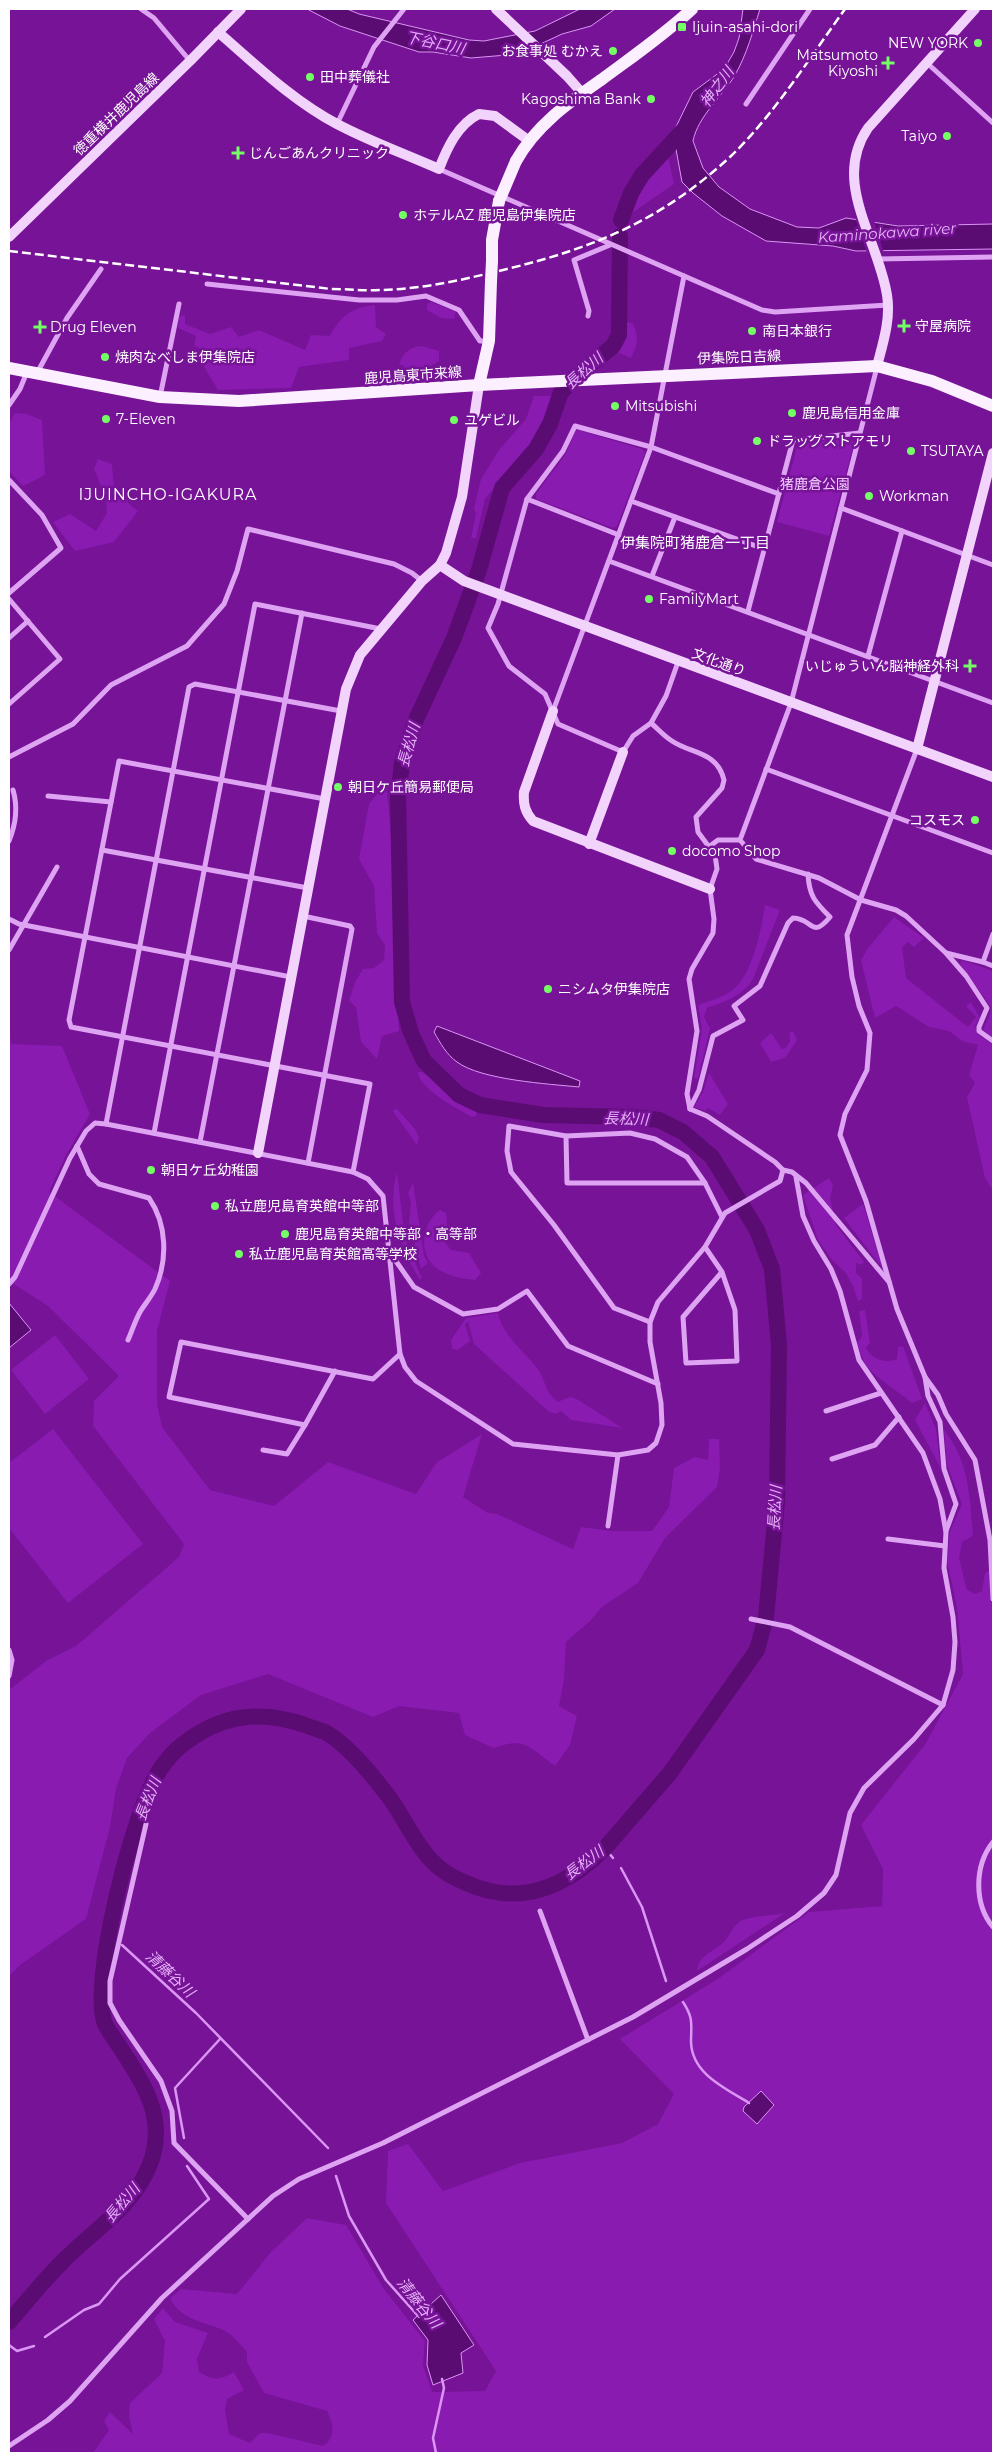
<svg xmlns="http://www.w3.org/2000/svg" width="1002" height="2462" font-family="Montserrat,'Noto Sans JP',sans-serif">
<rect width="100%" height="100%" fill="#761396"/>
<g fill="#891bb0">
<path d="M668,155L674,184L632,213C641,190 650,171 668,155Z"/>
<polygon points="431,302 456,312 454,319 441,318 427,310 427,304"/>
<path d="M375,305L376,327L386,334L382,341L349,348V360L299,367L291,388L218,390L204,367L207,358L199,348L194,346L196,336L178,328L179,317L185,315V324L210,334L231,327L239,337L259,330L305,350L311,335L330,336C341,315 353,307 375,305Z"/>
<path d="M625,321L633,324C639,337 638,345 631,358L614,351L624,339Z"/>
<path d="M422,346L439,351V361L424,370H417L412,379L397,381L404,366L399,364C403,352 410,347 422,346Z"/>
<polygon points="534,396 555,396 542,425 526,451 485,499 476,538 471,538 476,513 474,508 481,479 499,450 526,419"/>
<polygon points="15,413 27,414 42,420 45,475 23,486 9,471 9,424"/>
<polygon points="578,430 642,449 645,453 617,526 613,528 536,499 536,494 565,455 575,432"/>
<polygon points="850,439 854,443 829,536 777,522 798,443"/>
<polygon points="98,459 112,464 114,488 126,493 128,503 138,511 114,542 75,551 53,522 70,514 96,531 107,513 106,498 94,469"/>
<path d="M386,783C396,865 394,948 399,1031L382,1036L377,1059L361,1042L356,1007L349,1001L355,982L363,969L374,968L384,960L385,945L377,933L374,886L359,859L369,804Z"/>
<path d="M765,905L780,910L753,979C743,996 724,1002 707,1008L704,1017L710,1028L698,1079L694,1078L702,1028L698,1005C708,1001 722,998 731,991C753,976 761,929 765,905Z"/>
<polygon points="894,917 924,938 914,947 908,942 902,947 906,978 968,1027 976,1017 966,1006 971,1002 980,1018 975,1026 978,1034 993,1045 993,1191 985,1178 967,1097 975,1083 969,1075 978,1045 962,1041 949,1031 929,1027 896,1006 875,1018 861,960 868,948"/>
<polygon points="962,960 993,971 993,1038 983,1030 990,1014 991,1007 960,964"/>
<path d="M9,1031L11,1044L62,1046L90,1114L66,1155L49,1192L170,1281L157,1331V1404L162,1427L210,1490L274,1506L328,1462L416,1494L436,1463L482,1434L463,1497L488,1513L497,1514L573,1549L581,1527L612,1531H652L669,1507L674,1468L695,1457L708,1460L709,1439H719L720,1468L717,1487L665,1538L638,1583L602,1607L590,1621L566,1642L564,1680L559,1706L577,1716L570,1745L555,1766C531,1749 525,1736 494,1748L465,1735L459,1713L399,1706L373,1717L268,1674L201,1695L150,1733L127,1758L116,1789L110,1827L86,1919L20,1965L9,1976V1690L46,1661L76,1646L179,1557L184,1544L93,1426L94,1401L119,1376L48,1306L9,1281Z"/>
<polygon points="793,1031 797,1040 785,1058 771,1062 760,1043 771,1033 782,1049 786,1048 790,1041 789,1033"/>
<path d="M418,1072H422L464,1103L478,1108L476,1116L472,1117C459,1110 418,1088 418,1072Z"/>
<polygon points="709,1073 728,1104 720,1115 708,1108 705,1111 694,1107 703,1092"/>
<polygon points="397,1109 415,1129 419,1138 417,1145 394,1113 393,1110"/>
<path d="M397,1172L405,1239L422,1278L420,1280C400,1248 386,1210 397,1172Z"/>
<polygon points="829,1178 833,1185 830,1198 836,1225 864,1262 862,1265 856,1263 856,1273 862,1279 862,1299 858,1301 853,1286 845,1272 833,1261 818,1240 803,1195"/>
<polygon points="413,1183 424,1256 428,1263 421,1269 409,1224 411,1203 408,1193"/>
<polygon points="863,1204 883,1269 844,1218"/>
<path d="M440,1210L446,1213L447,1223L444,1241L451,1250L469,1253L481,1273L475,1280C463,1279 446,1276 435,1267C417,1252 423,1222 440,1210Z"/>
<path d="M865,1310L870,1343L866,1348C872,1359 885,1364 897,1359L898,1347L903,1346L922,1399L912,1403C902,1394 872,1375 866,1365C862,1359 860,1350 857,1343L862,1336L859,1311Z"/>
<path d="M498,1313C503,1336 524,1351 538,1369C546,1381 545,1393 558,1402C562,1400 568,1397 572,1397C577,1398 614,1423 622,1428L571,1420L561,1411L556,1414L549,1412L474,1344L468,1322L465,1324L470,1341L458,1350L452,1349L451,1340L466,1318Z"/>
<polygon points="55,1335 89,1379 45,1414 11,1370"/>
<polygon points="925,1403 936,1429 941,1469 915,1420"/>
<polygon points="53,1429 143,1544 68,1603 9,1528 9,1463"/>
<path d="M944,1430C969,1460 970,1498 973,1536L962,1542L959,1558L967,1590L975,1594L982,1591L985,1573L993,1568V2453H93L109,2430L104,2421L110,2412L133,2434L129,2417L130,2403L162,2373L165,2341L154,2319L163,2308L175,2322L208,2333L197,2359L199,2372C213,2380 219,2381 234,2372L244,2390L227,2399L225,2410L229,2434L250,2443L260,2433H268L323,2446C337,2436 333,2424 327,2411L264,2393L247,2362V2352C241,2346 234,2336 227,2332C208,2322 180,2321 170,2298L181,2289L237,2294L270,2253L307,2218L346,2225L384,2289L425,2341L423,2365L432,2392L485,2391L496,2371L386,2203L388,2151L408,2144L443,2191L520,2163L622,2143L658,2124L674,2094L620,2039L719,1978L809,1912L882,1906L883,1869L861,1825L926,1743L963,1674L957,1607L947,1561L950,1531L962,1504L947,1465Z"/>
<path d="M785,1913L697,1971C698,1955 715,1951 725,1941C731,1934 733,1924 743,1920C755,1915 772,1916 785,1913Z"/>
</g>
<g fill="#5a0c72" stroke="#db95f5">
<polygon points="307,9 347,9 359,14 469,40 484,41 535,31 580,9 615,9 591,26 562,34 519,54 471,58 433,52 419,52 340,26"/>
<path d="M743,9H760C753,31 747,54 735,75C722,97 698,116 693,141L703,168L719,187L750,209L797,227L819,228L846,218L898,226L993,224V249L856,251L833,246L766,241L722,216L693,193L682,182L673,133L693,92L724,69L734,52L739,38Z"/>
<path d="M437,1026L580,1081L579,1087C549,1084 481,1080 457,1062C446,1054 441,1044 434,1032Z"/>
<polygon points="9,1303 31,1330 9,1348"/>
<polygon points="761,2091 774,2105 757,2124 743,2111 744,2107"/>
<polygon points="441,2295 474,2345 461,2353 463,2373 433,2385 427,2365 428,2340 413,2320"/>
</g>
<polygon fill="#761396" points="855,217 874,220 884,253 867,253"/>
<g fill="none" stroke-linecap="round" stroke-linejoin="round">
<g stroke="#db95f5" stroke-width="2.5">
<polyline points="605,1848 613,1858"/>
<polyline points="621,1868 642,1907 666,1981"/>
<polyline points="122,1945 196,2013 328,2148"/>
<path d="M683,2002C694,2019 691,2024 691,2042C692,2074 725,2088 749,2103"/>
<polyline points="184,2138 175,2088 220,2039"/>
<polyline points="336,2176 349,2216 386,2280 419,2317"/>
<polyline points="45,2337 84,2310 99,2304 120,2279 209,2199 187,2166"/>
<polyline points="9,2345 17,2351 34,2346"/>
<polyline points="436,2453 433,2438 444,2388 442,2379"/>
</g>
<g stroke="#5a0c72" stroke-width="16">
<polyline points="621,220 631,193 642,175 689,124"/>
<path d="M9,2322C27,2301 45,2279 64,2260C95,2229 134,2206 150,2164C167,2120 145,2085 121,2049C116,2041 109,2032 105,2024C89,1983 134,1809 159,1771C165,1762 174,1751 182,1745C220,1715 259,1709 305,1725C312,1728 321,1730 327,1733C350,1747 373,1776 389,1797C404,1817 414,1843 432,1861C442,1872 453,1877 466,1883C520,1907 565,1888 605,1848L670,1773L757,1650L766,1617L777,1501L779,1345L772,1269L757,1230L712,1157L683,1132L659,1120L630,1117L543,1115L480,1105L459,1095L424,1061L411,1033L402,1002L398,797L402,763L414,724L454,638L479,570L502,488L536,449L550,424L561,392L591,364L613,346L619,335L620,236"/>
</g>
<g stroke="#dea3f2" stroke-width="5">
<polyline points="141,9 154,18 190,61"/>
<polyline points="927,63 993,123"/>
<polyline points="746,104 810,9"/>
<polyline points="337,124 374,47 404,9"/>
<polyline points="439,169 762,310 775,312 888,305"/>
<polyline points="878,259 993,257"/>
<polyline points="207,284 359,300 397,300 426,296 459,310 480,341 488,341"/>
<polyline points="588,316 589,311 574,260 610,245"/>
<polyline points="877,367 791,703 740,840 756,859 819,878 861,900 896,910 906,916 946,953 983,962"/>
<polyline points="37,373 67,318 101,269"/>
<polyline points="160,397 179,304"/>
<polyline points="9,405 20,389 27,372"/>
<polyline points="9,480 42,515 61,548 9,593"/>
<polyline points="527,499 619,535"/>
<polyline points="631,501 764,549"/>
<polyline points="841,508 993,565"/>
<polyline points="609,561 993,703"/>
<polyline points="652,576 675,517"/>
<polyline points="9,599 60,659 9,704"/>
<polyline points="748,611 793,440 860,433"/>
<polyline points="9,638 28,621"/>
<polyline points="868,656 902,531"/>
<path d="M678,662L666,696L651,723C658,729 664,736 672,741C691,754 717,751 724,780L722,788L696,817L698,832L715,855L717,869L710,889L714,919L713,933L692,969L689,979L697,1031L687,1094L690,1109"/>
<polyline points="341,711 195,684 189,687 106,1124 353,1172 368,1179 383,1196 400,1354 405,1367 416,1381 513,1444 618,1455 648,1450 656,1443 662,1425 661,1403 650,1342 650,1322 658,1302 705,1247 725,1213 780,1181 783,1170"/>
<polyline points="553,711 651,447 684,276"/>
<polyline points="651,723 633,736 623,752 558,724 545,694 509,666 488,628 498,604 527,499 563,451 575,426 651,447 779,494"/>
<polyline points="917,749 847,935 852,977 859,1006 870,1033 867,1070 845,1114 840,1135 866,1201 897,1309 925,1377 928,1396 940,1422 944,1469 956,1504 946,1531"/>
<polyline points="9,757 73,724 111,685 187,646 224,604 237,571 248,529 394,564 412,573 422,581"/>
<polyline points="766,769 993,853"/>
<polyline points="48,796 111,802"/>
<polyline points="325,799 119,761 69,1020 71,1027 370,1084 353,1172"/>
<path d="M9,841C16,824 18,807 13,790"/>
<polyline points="710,846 718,840 740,840"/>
<polyline points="102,850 308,888"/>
<polyline points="303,916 350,926 352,929 308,1163"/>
<polyline points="9,919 19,924 291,977"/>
<polyline points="993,934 983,962 993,966"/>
<polyline points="9,950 57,867"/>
<polyline points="946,953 966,976 987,1008 979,1027 979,1031 993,1041"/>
<path d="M690,1108L699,1090L713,1036L743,1020L734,1006L760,986L788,923L793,918C813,918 811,940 830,917C815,902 809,896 808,874"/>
<polyline points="690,1109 707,1116 775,1162 783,1170 792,1172 806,1183 889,1282"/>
<polyline points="154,1133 255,604 381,629"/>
<polyline points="566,1136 567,1183 705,1183"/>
<polyline points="200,1142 302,613"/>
<path d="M77,1146L89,1174L99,1184L149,1198C167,1224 168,1260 155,1289C151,1297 145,1304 140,1312C135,1321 132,1331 128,1340"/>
<polyline points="705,1247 722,1272 735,1310 737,1361 686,1363 683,1317 722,1272"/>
<polyline points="391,1254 414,1287 463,1314 498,1309 527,1291 568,1346 658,1384"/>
<polyline points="9,1284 15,1277 70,1158 86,1131 95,1123 106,1124"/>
<polyline points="650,1322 614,1308 554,1225 511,1172 507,1151 509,1126 566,1136 630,1133 655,1139 687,1157 705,1183 722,1217"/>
<polyline points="335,1371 305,1425 169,1397 181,1342 373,1379 400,1354"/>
<polyline points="925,1377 938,1395 946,1414 975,1460 990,1540 993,1599"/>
<polyline points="826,1411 881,1393"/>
<polyline points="263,1450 287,1454 305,1425"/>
<polyline points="832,1459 875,1445 899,1417"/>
<polyline points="608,1526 618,1455"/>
<polyline points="888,1539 945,1546"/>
<polyline points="751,1619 790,1627 943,1705"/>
<polyline points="9,1650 12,1660 9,1676"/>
<polyline points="146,1824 110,1981 110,2003 119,2020 161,2081 172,2111 174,2143 248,2219"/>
<path d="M993,1842C974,1866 974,1904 993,1927"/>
<polyline points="540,1911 588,2040"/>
<polyline points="9,2446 48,2420 70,2401 162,2298 273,2196 299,2179 383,2143 633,2017 747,1949 797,1916 824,1893 836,1875 850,1813 864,1788 914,1739 943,1705 953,1670 955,1642 953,1617 944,1568 946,1532 940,1499 923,1453 859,1360 840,1291 831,1269 814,1241 803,1216 796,1177"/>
</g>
<g stroke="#f2d3fc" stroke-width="10">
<polyline points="496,9 567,76 582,93"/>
<path d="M218,32C255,64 293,101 337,124C369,141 405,154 439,169C447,148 458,124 479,114L495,116L528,140"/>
<polyline points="9,237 190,61 241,9"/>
<path d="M877,366C883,343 891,319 887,295C878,238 831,182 868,128L975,9"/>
<polyline points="440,565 464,581 993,777"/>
<path d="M553,711L524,792C523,804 525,812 533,821L710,889"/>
<polyline points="917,749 993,453"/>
<polyline points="589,844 623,752"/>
<polyline points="258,1153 346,689 360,655 422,581 440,565 446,553 462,497 479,385"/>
</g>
<g stroke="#fcefff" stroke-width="12">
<path d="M516,161C536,125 568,103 601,80C632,57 664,35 692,9"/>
<polyline points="492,261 492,240 499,201"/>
<polyline points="9,368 160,397 239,401 479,385 877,366 932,381 993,406"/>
<polyline points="479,385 489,341 491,281"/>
</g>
<path stroke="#fff" stroke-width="2.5" stroke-dasharray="9 4" stroke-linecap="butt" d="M9,251L331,289C348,289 364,291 381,290C424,289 466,279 507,269C597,247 663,219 731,156C773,116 811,56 845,9"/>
<g stroke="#fcefff" stroke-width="12">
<polyline points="499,201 516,161"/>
<polyline points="491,281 492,261"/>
</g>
</g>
<g fill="#74ff65" stroke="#761396" stroke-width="2">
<rect x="677" y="22" width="10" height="10" rx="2.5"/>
<circle cx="978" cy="43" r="5"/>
<circle cx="613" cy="51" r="5"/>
<path d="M885.5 55.5h5v5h5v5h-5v5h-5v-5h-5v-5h5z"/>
<circle cx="310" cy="77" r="5"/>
<circle cx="651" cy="99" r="5"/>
<circle cx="947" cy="136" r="5"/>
<path d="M235.5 145.5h5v5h5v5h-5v5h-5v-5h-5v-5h5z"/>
<circle cx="403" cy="215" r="5"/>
<path d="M901.5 318.5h5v5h5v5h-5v5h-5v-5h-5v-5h5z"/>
<path d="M37.5 319.5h5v5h5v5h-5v5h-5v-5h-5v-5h5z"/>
<circle cx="752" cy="331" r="5"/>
<circle cx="105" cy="357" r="5"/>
<circle cx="615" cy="406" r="5"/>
<circle cx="792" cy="413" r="5"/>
<circle cx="106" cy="419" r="5"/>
<circle cx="454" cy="420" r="5"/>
<circle cx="757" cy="441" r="5"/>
<circle cx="911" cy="451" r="5"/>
<circle cx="869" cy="496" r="5"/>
<circle cx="649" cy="599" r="5"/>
<path d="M967.5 658.5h5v5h5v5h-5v5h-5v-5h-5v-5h5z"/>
<circle cx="338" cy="787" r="5"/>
<circle cx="975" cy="820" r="5"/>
<circle cx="672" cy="851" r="5"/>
<circle cx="548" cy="989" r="5"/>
<circle cx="151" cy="1170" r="5"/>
<circle cx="215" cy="1206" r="5"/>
<circle cx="285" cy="1234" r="5"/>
<circle cx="239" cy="1254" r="5"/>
</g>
<g text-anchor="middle" stroke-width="5" stroke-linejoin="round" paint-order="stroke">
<g font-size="14" fill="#fff" stroke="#761396" text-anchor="start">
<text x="692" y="32">Ijuin-asahi-dori</text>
<text x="968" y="48" text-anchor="end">NEW YORK</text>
<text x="603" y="56" text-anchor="end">お食事処 むかえ</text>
<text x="878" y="60" text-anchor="end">Matsumoto<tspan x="878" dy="16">Kiyoshi</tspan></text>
<text x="320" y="82">田中葬儀社</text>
<text x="641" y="104" text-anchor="end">Kagoshima Bank</text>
<text x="937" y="141" text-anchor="end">Taiyo</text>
<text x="249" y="158">じんごあんクリニック</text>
<text x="413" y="220">ホテルAZ 鹿児島伊集院店</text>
<text x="915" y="331">守屋病院</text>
<text x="50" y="332">Drug Eleven</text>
<text x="762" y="336">南日本銀行</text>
<text x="115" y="362">焼肉なべしま伊集院店</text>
<text x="625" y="411">Mitsubishi</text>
<text x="802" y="418">鹿児島信用金庫</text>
<text x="116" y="424">7-Eleven</text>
<text x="464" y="425">ユゲビル</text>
<text x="767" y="446">ドラッグストアモリ</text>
<text x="921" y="456">TSUTAYA</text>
<text x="879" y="501">Workman</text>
<text x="659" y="604">FamilyMart</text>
<text x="959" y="671" text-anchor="end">いじゅういん脳神経外科</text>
<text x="348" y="792">朝日ケ丘簡易郵便局</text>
<text x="965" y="825" text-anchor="end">コスモス</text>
<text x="682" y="856">docomo Shop</text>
<text x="558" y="994">ニシムタ伊集院店</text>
<text x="161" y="1175">朝日ケ丘幼稚園</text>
<text x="225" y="1211">私立鹿児島育英館中等部</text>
<text x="295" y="1239">鹿児島育英館中等部・高等部</text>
<text x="249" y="1259">私立鹿児島育英館高等学校</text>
</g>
<g font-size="14" fill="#fff" stroke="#761396">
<text transform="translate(116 114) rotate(-44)" y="5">徳重横井鹿児島線</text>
<text transform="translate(739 357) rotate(-2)" y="5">伊集院日吉線</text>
<text transform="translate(413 375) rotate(-4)" y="5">鹿児島東市来線</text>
<text transform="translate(719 662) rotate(20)" y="5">文化通り</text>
</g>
<g font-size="14" fill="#f0cbfd" stroke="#761396">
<text x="815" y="489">猪鹿倉公園</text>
</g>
<g font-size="15" font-style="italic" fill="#e6b0f9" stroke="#761396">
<text transform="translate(435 43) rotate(12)" y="5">下谷口川</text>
<text transform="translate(717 87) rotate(-54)" y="5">神之川</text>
<text transform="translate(887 233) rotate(-4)" y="5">Kaminokawa river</text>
<text transform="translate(584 371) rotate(-42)" y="5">長松川</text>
<text transform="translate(409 745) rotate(-74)" y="5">長松川</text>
<text transform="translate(626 1119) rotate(2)" y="5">長松川</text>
<text transform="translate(775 1508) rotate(-87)" y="5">長松川</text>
<text transform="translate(148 1799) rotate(-68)" y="5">長松川</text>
<text transform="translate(584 1863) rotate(-37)" y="5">長松川</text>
<text transform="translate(170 1974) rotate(43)" y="5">清藤谷川</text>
<text transform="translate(122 2203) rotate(-50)" y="5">長松川</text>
<text transform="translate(419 2303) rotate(51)" y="5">清藤谷川</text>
</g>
<g font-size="15" fill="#fff" stroke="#761396">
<text x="695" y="548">伊集院町猪鹿倉一丁目</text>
</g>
<g font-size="16" letter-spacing="1" fill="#fff" stroke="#761396">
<text x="168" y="500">IJUINCHO-IGAKURA</text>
</g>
</g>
<rect width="1002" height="2462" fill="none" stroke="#ffffff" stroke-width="20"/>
</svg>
